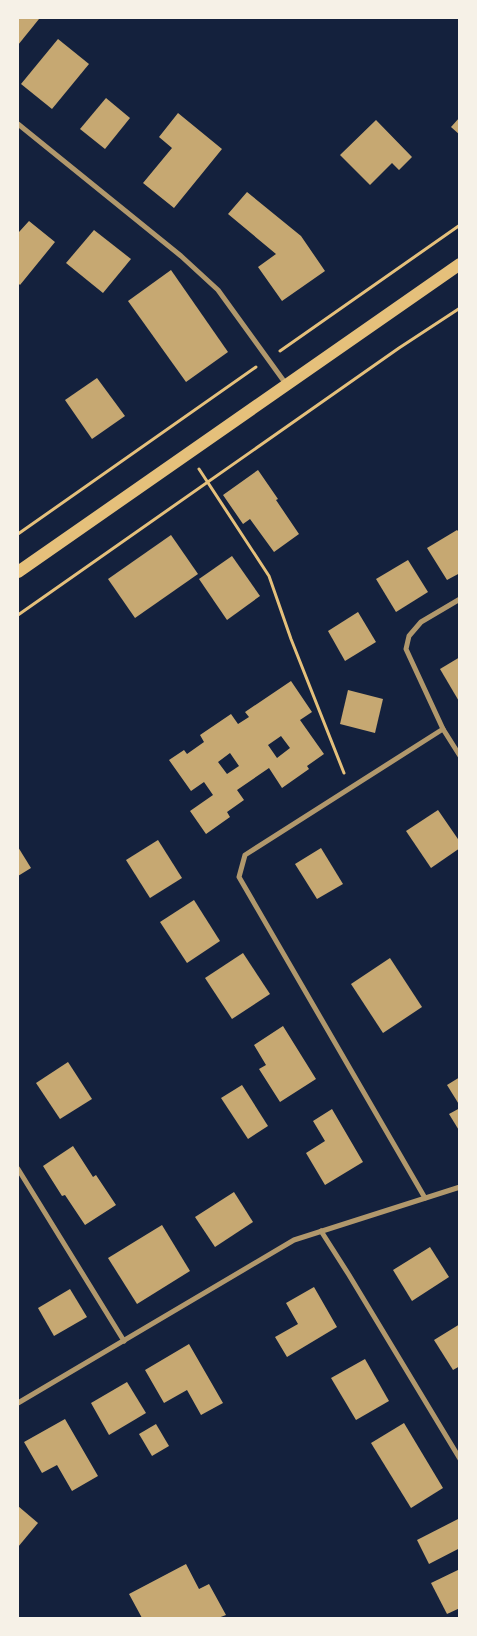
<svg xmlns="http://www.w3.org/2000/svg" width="477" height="1636" font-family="Quicksand,sans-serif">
<rect width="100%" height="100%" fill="#14213d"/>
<g fill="#c6a872" fill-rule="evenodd">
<polygon points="18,18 37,18 39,19 18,45"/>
<polygon points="58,39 89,64 52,109 21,84"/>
<polygon points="106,98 130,118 105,149 80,129"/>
<polygon points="178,113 222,149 174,208 143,183 172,148 159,137"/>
<polygon points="460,117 460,135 451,127"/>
<polygon points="376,120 412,157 399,170 392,163 370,185 340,155"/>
<polygon points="247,192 301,236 325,271 282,301 258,267 276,254 228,214"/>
<polygon points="29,221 55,242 20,285 18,283 18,231 19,232"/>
<polygon points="94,230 131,259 103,293 66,263"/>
<polygon points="171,270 228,352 186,382 128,301"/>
<polygon points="97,378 125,416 92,439 65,400"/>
<polygon points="258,470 278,499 276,500 299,534 274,552 250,519 243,524 223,495"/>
<polygon points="457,530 460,533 460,573 447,580 427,548"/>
<polygon points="171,535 198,574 135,618 108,579"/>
<polygon points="232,556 260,596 227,620 199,579"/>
<polygon points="408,560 428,592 396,612 376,579"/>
<polygon points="358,612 376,642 345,661 328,631"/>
<polygon points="460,657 460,703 440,669"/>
<path d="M291,681L312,712L300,720L324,754L307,766L309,769L282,788L269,768L237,790L244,800L227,812L230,817L206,834L190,811L213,795L204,782L191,791L169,760L184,750L187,754L204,742L200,735L231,714L238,724L249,717L245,712ZM281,736L290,748L277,758L268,745ZM230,753L239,766L227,774L218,762Z"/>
<polygon points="348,690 383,699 375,733 340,724"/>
<polygon points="438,810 460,842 460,848 431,868 406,831"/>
<polygon points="158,840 182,878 150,898 126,860"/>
<polygon points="18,847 31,868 18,876"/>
<polygon points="321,848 343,884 317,899 295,864"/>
<polygon points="194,900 220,941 187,963 160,922"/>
<polygon points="243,953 270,994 232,1019 205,978"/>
<polygon points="390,958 422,1007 383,1033 351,984"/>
<polygon points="283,1026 316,1079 280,1102 259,1069 266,1065 254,1045"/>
<polygon points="68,1062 92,1099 60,1119 36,1083"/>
<polygon points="460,1077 460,1106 447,1085"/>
<polygon points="242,1085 268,1126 248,1139 221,1098"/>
<polygon points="460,1108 460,1132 449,1114"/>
<polygon points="332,1109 363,1162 325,1185 306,1153 325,1141 313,1121"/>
<polygon points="73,1146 93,1177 96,1175 116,1205 85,1225 65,1195 62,1196 43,1166"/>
<polygon points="234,1192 253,1222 215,1247 195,1217"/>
<polygon points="162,1225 190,1271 137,1304 108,1258"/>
<polygon points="430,1247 449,1277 412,1301 393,1270"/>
<polygon points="314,1287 337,1327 287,1357 275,1337 298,1324 286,1303"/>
<polygon points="70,1289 87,1317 54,1336 38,1308"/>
<polygon points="460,1324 460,1366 453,1370 434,1340"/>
<polygon points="189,1344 223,1403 201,1415 187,1390 164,1403 145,1370"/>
<polygon points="365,1359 389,1401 356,1420 331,1378"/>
<polygon points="127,1382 146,1413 109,1435 91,1403"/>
<polygon points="65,1419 98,1476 72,1491 57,1465 42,1473 24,1442"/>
<polygon points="404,1423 443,1488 411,1508 371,1443"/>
<polygon points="156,1424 169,1446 152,1456 139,1434"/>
<polygon points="18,1506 38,1523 18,1547"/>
<polygon points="460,1518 460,1548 429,1564 417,1540"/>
<polygon points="186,1564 199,1589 209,1584 226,1615 218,1618 142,1618 129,1594"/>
<polygon points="460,1569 460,1608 447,1614 431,1583"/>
</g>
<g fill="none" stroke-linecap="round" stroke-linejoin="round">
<g stroke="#e5c07b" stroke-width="3">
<polyline points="280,351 460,225"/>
<polyline points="199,469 269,576 291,639 344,773"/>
<polyline points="18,534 256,367"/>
<polyline points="18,615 399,348 460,308"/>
</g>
<g stroke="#b1986c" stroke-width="5">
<polyline points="18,124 181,256 218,290 286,384"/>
<polyline points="460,599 421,622 409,636 406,649 443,729 460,756"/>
<polyline points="18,1169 124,1341"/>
<polyline points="425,1198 239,877 245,855 443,729"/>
<polyline points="321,1231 349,1275 460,1459"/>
<polyline points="18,1403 294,1240 460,1187"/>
</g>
<polyline stroke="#e5c07b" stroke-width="12" points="18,572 460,264"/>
</g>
<rect width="477" height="1636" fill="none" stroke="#f6f1e7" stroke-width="38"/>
</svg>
